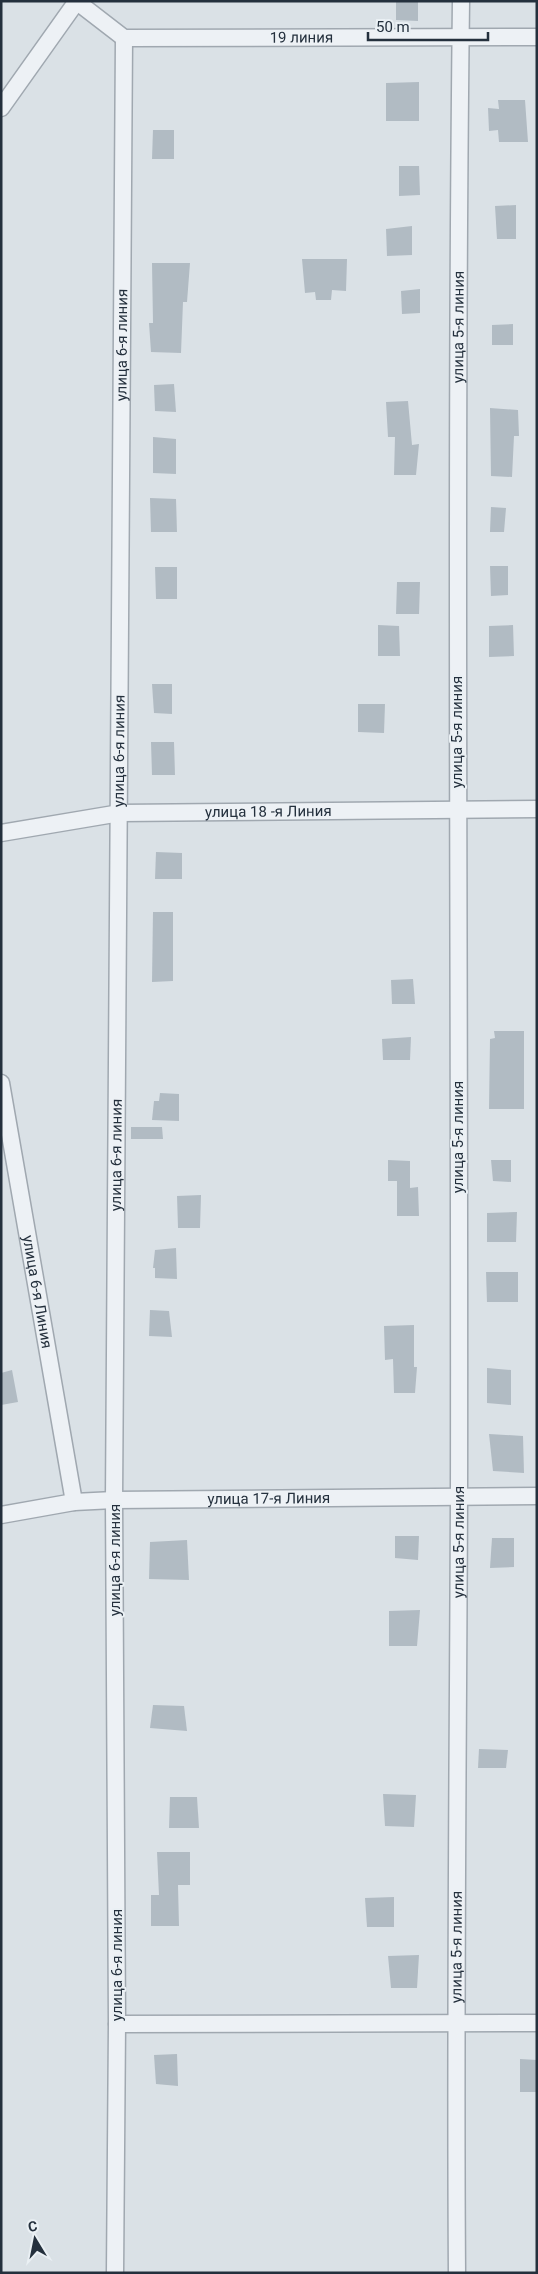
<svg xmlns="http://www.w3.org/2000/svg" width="538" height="2274" font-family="Roboto,sans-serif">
<rect width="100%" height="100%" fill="#dae1e6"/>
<g fill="#b1bbc3">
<polygon points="396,1 418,1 418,21 396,20"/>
<polygon points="419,82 419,121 386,121 386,83"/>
<polygon points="498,100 525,100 528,142 499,142 498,130 489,131 488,108 499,109"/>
<polygon points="153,130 174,130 174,159 152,159"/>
<polygon points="399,166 419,166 420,195 399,196"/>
<polygon points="516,205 516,239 497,239 495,206"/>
<polygon points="412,226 412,255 387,256 386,229"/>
<polygon points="302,259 347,259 346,291 332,290 331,300 316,300 315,292 305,293"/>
<polygon points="152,263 190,263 187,302 183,302 181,353 151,352 149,323 153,323"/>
<polygon points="420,289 420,313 402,314 401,291"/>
<polygon points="513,324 513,345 492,345 492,325"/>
<polygon points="174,384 176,412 155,411 154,385"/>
<polygon points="408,401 412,445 419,444 416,475 394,475 395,437 388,437 386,402"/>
<polygon points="490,408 518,410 519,436 514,436 512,477 491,476"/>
<polygon points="153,437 176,439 176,474 153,473"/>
<polygon points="150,498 176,499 177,532 151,532"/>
<polygon points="491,507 506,508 504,532 490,532"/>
<polygon points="490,566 508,566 508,595 491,596"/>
<polygon points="155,567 177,567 177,599 156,599"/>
<polygon points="397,582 420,582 419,614 396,614"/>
<polygon points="378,625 399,626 400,656 378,656"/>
<polygon points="513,625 514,656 489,657 489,626"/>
<polygon points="152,684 172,684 172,714 154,713"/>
<polygon points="358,704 385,704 384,733 358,732"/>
<polygon points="151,742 174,742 175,775 152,775"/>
<polygon points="156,852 182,853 182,879 155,879"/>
<polygon points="153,912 173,912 173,981 152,982"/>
<polygon points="413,979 415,1004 392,1004 391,980"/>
<polygon points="494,1031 524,1031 524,1109 489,1109 490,1039 495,1038"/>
<polygon points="411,1037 410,1060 383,1060 382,1039"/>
<polygon points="160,1093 179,1094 179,1121 152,1120 154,1101 159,1101"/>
<polygon points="131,1127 162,1127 163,1139 131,1139"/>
<polygon points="388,1160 410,1161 410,1188 418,1187 419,1216 397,1216 397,1181 388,1181"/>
<polygon points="491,1160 511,1160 511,1182 493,1181"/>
<polygon points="201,1195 200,1228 178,1228 177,1196"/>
<polygon points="517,1212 516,1242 487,1242 487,1213"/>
<polygon points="176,1248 177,1279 155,1278 155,1268 153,1268 155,1250"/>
<polygon points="486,1272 518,1272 518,1302 487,1302"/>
<polygon points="150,1310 169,1311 172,1337 149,1336"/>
<polygon points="414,1325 414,1367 417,1367 415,1393 394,1393 393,1359 385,1360 384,1326"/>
<polygon points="487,1368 511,1370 511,1405 487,1403"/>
<polygon points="12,1370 18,1402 1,1405 1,1373"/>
<polygon points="489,1434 523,1436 524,1473 493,1471"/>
<polygon points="395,1536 419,1536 418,1560 395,1558"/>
<polygon points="492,1538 514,1538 514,1567 490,1568"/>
<polygon points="187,1540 189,1580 149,1579 150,1542"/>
<polygon points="420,1610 417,1646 389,1646 389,1611"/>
<polygon points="153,1705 184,1706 187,1731 150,1728"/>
<polygon points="479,1749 508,1750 506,1768 478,1768"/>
<polygon points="383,1794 416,1795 414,1827 385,1826"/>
<polygon points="170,1797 197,1797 199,1828 169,1828"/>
<polygon points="157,1852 190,1852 190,1885 178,1885 179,1926 151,1926 151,1895 159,1895"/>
<polygon points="394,1897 394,1927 367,1927 365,1898"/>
<polygon points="419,1955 417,1988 391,1988 388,1956"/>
<polygon points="177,2054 178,2086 156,2084 154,2055"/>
<polygon points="520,2059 537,2060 537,2092 520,2092"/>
</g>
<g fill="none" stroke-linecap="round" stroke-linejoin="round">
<g stroke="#a0a8b0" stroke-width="19">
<g id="minor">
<path id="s1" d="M76,1L124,38L537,37"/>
<polyline points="1,108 77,1"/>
<path id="s2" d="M1,833L120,813L537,809"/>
<path id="s3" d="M1,1083L74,1502"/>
<path id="s4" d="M1,1515L74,1502L114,1500L537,1496"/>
<polyline points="117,2024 537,2023"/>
<path id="s5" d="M115,2273L117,2024L114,1500L124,38"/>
<path id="s6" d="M457,2273C455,2014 458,1755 459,1497C460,998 455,500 461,1"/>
</g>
</g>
<use href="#minor" stroke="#edf1f5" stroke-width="16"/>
</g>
<g text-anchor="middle" stroke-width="4" stroke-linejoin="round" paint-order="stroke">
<g font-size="15" fill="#24303d" stroke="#eaf0f4">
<text dy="5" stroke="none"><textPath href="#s1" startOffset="238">19 линия</textPath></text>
<text dy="5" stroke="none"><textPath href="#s6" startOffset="1946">улица 5-я линия</textPath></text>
<text dy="5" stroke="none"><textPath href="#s5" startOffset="1928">улица 6-я линия</textPath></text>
<text transform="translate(457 732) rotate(-90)" y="5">улица 5-я линия</text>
<text dy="5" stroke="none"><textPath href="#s5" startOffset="1522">улица 6-я линия</textPath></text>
<text dy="5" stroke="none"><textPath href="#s2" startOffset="269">улица 18 -я Линия</textPath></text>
<text transform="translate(458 1137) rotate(-90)" y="5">улица 5-я линия</text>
<text dy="5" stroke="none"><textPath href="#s5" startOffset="1118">улица 6-я линия</textPath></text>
<text dy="5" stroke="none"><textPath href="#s3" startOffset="212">улица 6-я Линия</textPath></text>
<text dy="5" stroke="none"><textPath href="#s4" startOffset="269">улица 17-я Линия</textPath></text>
<text dy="5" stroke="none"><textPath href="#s6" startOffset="731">улица 5-я линия</textPath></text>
<text transform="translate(115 1560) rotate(-90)" y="5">улица 6-я линия</text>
<text dy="5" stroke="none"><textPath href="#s6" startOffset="326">улица 5-я линия</textPath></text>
<text transform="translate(117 1965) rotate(-90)" y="5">улица 6-я линия</text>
</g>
</g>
<rect width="538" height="2274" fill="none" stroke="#24303d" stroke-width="5"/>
<g transform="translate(35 2239) rotate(350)" stroke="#eaf0f4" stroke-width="4" paint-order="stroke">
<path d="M0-4L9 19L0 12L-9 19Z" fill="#24303d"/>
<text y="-8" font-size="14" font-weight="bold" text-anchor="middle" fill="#24303d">С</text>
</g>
<path d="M368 32v8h120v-8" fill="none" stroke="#24303d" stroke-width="2.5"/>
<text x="376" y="32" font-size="15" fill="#24303d" stroke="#eaf0f4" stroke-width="4" paint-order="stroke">50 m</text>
</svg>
